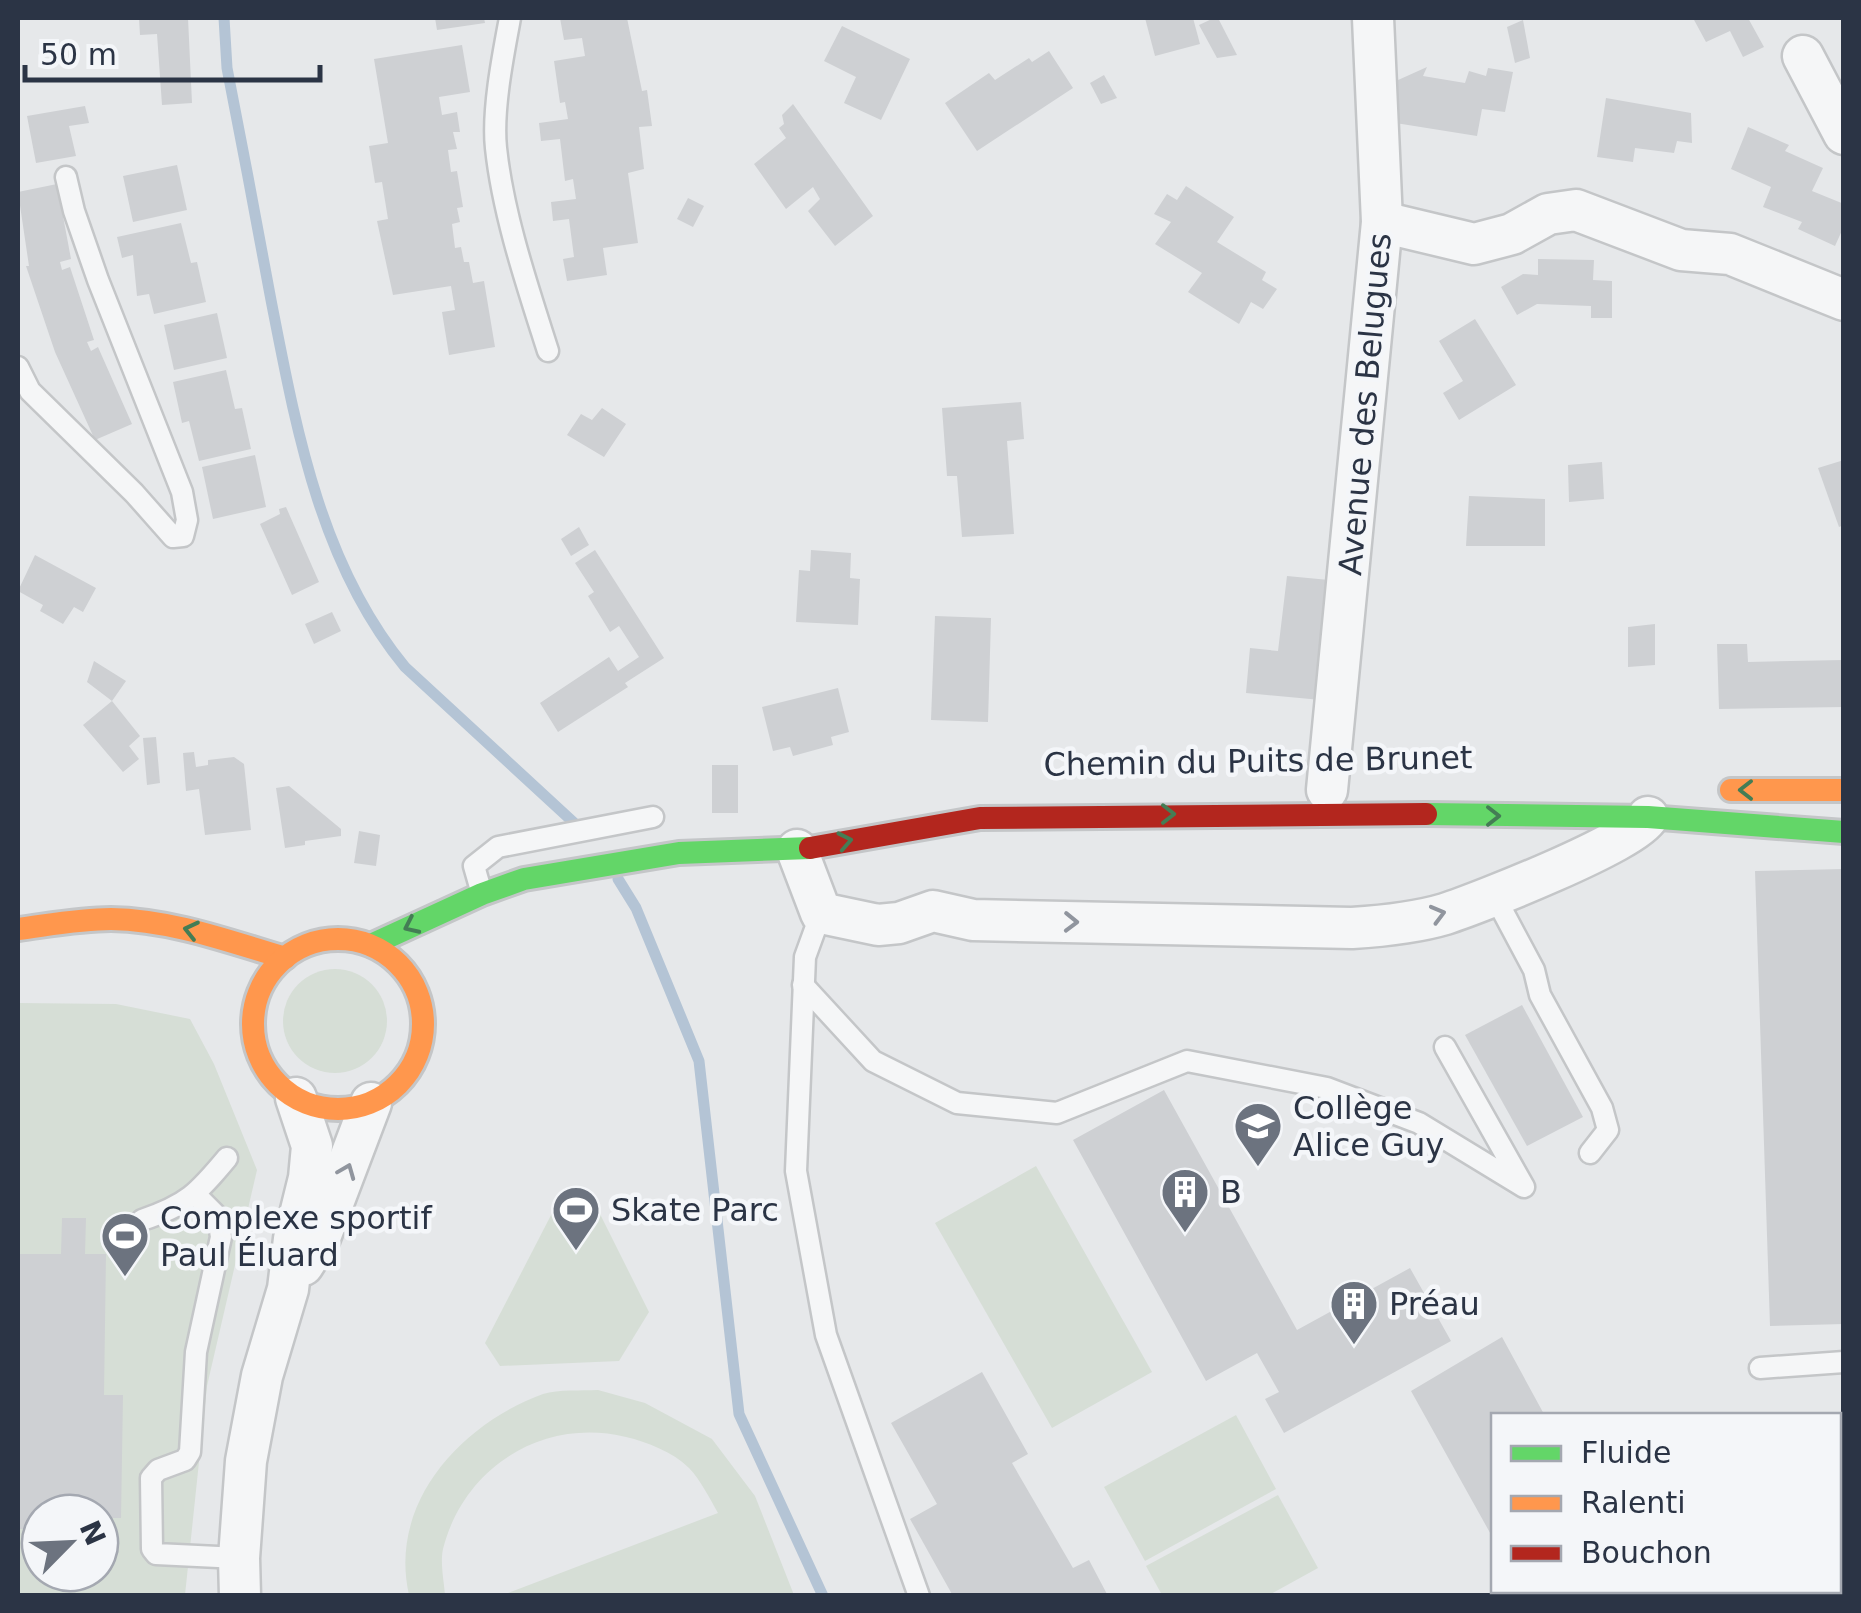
<svg xmlns="http://www.w3.org/2000/svg" width="1861" height="1613" font-family="'DejaVu Sans',sans-serif">
<rect width="100%" height="100%" fill="#e6e8ea"/>
<g fill="#d6ded6" fill-rule="evenodd">
<circle cx="335" cy="1021" r="52"/>
<path d="M18,1003L116,1004L190,1019L214,1064L257,1170L207,1386L185,1595L18,1596ZM40,1513H100V1573H40Z"/>
<polygon points="1036,1166 1152,1372 1052,1428 935,1223"/>
<polygon points="565,1188 590,1194 649,1312 619,1361 500,1366 485,1343"/>
<path d="M598,1390L645,1403L712,1439L755,1496L794,1595H503L718,1513C710,1499 700,1479 689,1468C673,1452 647,1442 626,1437C544,1417 464,1466 443,1549C440,1563 444,1581 445,1595H409C388,1503 461,1424 543,1394C559,1389 581,1391 598,1390Z"/>
<polygon points="1236,1415 1276,1489 1145,1561 1104,1487"/>
<polygon points="1278,1495 1318,1568 1269,1595 1162,1595 1146,1566"/>
</g>
<g fill="none" stroke-linecap="round" stroke-linejoin="round">
<g stroke="#b4c4d5" stroke-width="11">
<path d="M224,18L227,68C242,145 257,223 271,300C296,428 320,564 405,667L584,832"/>
<polyline points="618,879 636,908 699,1061 739,1414 823,1596"/>
</g>
</g>
<g fill="#ced0d3">
<polygon points="139,18 188,18 192,103 162,105 157,34 140,35"/>
<polygon points="435,18 484,18 485,23 437,30"/>
<polygon points="560,18 627,18 642,91 647,90 652,126 639,127 644,169 628,173 638,243 603,248 607,275 567,281 563,259 574,257 569,219 553,221 551,202 576,199 573,179 565,181 560,139 541,141 539,123 568,119 565,102 560,103 554,61 585,56 582,38 564,40"/>
<polygon points="1145,18 1193,18 1200,44 1155,56"/>
<polygon points="1214,18 1218,18 1237,55 1217,58 1199,25"/>
<polygon points="1693,18 1748,18 1764,47 1743,57 1730,31 1706,42"/>
<polygon points="1523,20 1530,58 1515,63 1507,27"/>
<polygon points="842,26 910,59 881,120 844,103 856,77 824,61"/>
<polygon points="462,45 470,92 439,97 442,115 457,112 460,132 453,132 457,149 448,150 451,172 457,171 463,207 457,208 460,222 452,224 455,248 461,247 464,262 469,262 473,283 484,281 495,347 449,355 442,312 455,310 451,286 393,295 377,221 388,219 382,182 375,183 369,146 388,143 374,59"/>
<polygon points="1049,51 1073,88 977,151 945,103 989,73 995,80 1029,58 1032,62"/>
<polygon points="1427,67 1423,76 1465,83 1469,71 1486,76 1488,68 1513,72 1505,112 1482,109 1477,136 1383,121 1387,85"/>
<polygon points="1104,75 1117,98 1101,104 1090,83"/>
<polygon points="1606,98 1691,113 1692,143 1677,141 1674,153 1635,148 1633,162 1597,157"/>
<polygon points="793,104 873,216 835,246 808,211 820,199 813,187 786,209 754,164 786,138 779,128 784,124 782,115"/>
<polygon points="85,106 89,123 69,126 76,156 36,163 27,116"/>
<polygon points="1748,127 1789,145 1785,151 1823,168 1812,191 1844,204 1844,226 1835,246 1798,229 1802,222 1763,207 1771,187 1731,169"/>
<polygon points="177,165 187,210 133,222 123,176"/>
<polygon points="57,184 71,259 60,262 62,270 70,267 94,340 87,342 91,351 98,347 132,424 95,440 55,352 26,266 29,266 18,192"/>
<polygon points="1186,186 1234,217 1217,242 1266,272 1262,280 1277,289 1263,309 1251,302 1239,324 1188,292 1202,273 1155,244 1171,222 1154,214 1167,194 1177,200"/>
<polygon points="688,198 704,206 693,227 677,219"/>
<polygon points="181,223 191,263 197,262 206,302 154,314 149,294 137,296 133,255 122,258 117,237"/>
<polygon points="1538,259 1594,260 1593,280 1612,281 1612,318 1591,318 1591,306 1537,304 1517,315 1501,287 1523,274 1538,275"/>
<polygon points="217,313 227,358 174,370 164,325"/>
<polygon points="1475,319 1516,385 1459,420 1443,393 1463,381 1439,341"/>
<polygon points="226,370 235,409 242,408 251,449 199,461 189,421 182,423 173,382"/>
<polygon points="1021,402 1024,439 1007,441 1014,534 962,537 957,476 947,476 942,408"/>
<polygon points="602,408 626,424 604,457 567,435 581,414 592,420"/>
<polygon points="255,455 266,507 213,519 202,467"/>
<polygon points="1844,460 1844,525 1839,527 1818,468"/>
<polygon points="1602,462 1604,499 1569,502 1568,465"/>
<polygon points="1469,496 1545,499 1545,546 1466,546"/>
<polygon points="286,507 319,582 292,595 260,524 280,514 279,509"/>
<polygon points="579,527 589,545 571,556 561,539"/>
<polygon points="595,550 664,658 625,683 628,687 558,732 540,703 609,657 618,671 639,657 619,626 610,632 588,596 594,592 575,563"/>
<polygon points="811,550 851,553 850,578 860,579 858,625 796,622 799,570 810,571"/>
<polygon points="35,555 96,588 83,612 74,607 63,624 40,611 43,605 18,591"/>
<polygon points="1287,576 1329,580 1321,700 1246,693 1250,648 1278,651"/>
<polygon points="332,612 341,631 314,644 305,624"/>
<polygon points="935,616 991,618 988,722 931,720"/>
<polygon points="1655,624 1655,665 1628,667 1628,627"/>
<polygon points="1717,644 1747,644 1748,662 1843,660 1844,707 1719,709"/>
<polygon points="94,661 126,681 112,701 140,736 129,746 139,759 123,772 83,725 112,701 87,682"/>
<polygon points="838,688 849,732 831,737 833,745 793,756 790,747 773,751 762,707"/>
<polygon points="156,737 160,783 147,785 143,738"/>
<polygon points="194,752 196,767 208,765 208,760 234,757 244,764 251,830 205,835 199,789 186,791 183,753"/>
<rect x="712" y="765" width="26" height="48"/>
<polygon points="289,786 341,829 341,836 305,841 305,845 285,848 276,788"/>
<polygon points="359,831 380,835 376,866 354,863"/>
<polygon points="1844,869 1844,1324 1770,1326 1755,871"/>
<polygon points="1522,1005 1583,1117 1527,1146 1465,1035"/>
<polygon points="1164,1090 1297,1330 1410,1268 1451,1341 1284,1433 1265,1399 1279,1392 1257,1353 1206,1381 1073,1140"/>
<polygon points="62,1218 86,1218 85,1254 106,1254 104,1395 123,1395 121,1518 100,1518 100,1513 40,1513 40,1529 18,1529 18,1254 61,1254"/>
<polygon points="1502,1337 1545,1416 1494,1416 1494,1540 1411,1391"/>
<polygon points="982,1372 1028,1454 1012,1463 1073,1568 1089,1560 1108,1596 953,1596 910,1519 937,1504 891,1423"/>
<polygon points="1521,1590 1641,1590 1633,1596 1524,1596"/>
</g>
<g fill="none" stroke-linecap="round" stroke-linejoin="round">
<g stroke="#c4c6c8" stroke-width="25">
<g id="lane">
<path d="M510,18C503,55 492,111 496,148C503,215 528,288 548,351"/>
<polyline points="18,367 30,391 134,493 173,537 183,536 187,520 182,492 98,280 74,211 66,177"/>
<polyline points="482,894 474,866 498,847 653,817"/>
<polyline points="1494,895 1534,970 1540,995 1602,1108 1608,1130 1590,1153"/>
<polyline points="821,913 805,957 796,1171 826,1335 919,1596"/>
<polyline points="803,985 873,1061 957,1103 1057,1113 1187,1061 1327,1088 1419,1123 1524,1187 1445,1047"/>
<polyline points="196,1195 218,1217 221,1237 196,1352 190,1452 185,1460 158,1470 151,1478 152,1549 156,1554 239,1558"/>
<path d="M142,1220C187,1205 198,1193 227,1158"/>
<polyline points="1760,1368 1844,1362"/>
</g>
</g>
<g stroke="#c4c6c8" stroke-width="45">
<g id="street">
<polyline points="1803,56 1844,134"/>
<polyline points="1382,222 1474,244 1512,234 1548,214 1576,210 1681,250 1730,254 1844,300"/>
<polyline points="1327,790 1382,222 1373,18"/>
<path d="M797,850L821,913L878,925L899,923L933,911L973,920L1352,928C1383,926 1415,923 1445,914C1479,903 1634,842 1648,817"/>
<polyline points="303,1265 319,1240 371,1103"/>
<polyline points="240,1596 239,1558 246,1461 262,1376 288,1289 294,1239 309,1178 312,1146 296,1098"/>
</g>
</g>
<g stroke="#c4c6c8" stroke-width="28">
<g id="fast">
<polyline points="1426,814 1648,817 1844,832"/>
<polyline points="371,945 482,894 524,879 679,853 810,848"/>
</g>
</g>
<g stroke="#c4c6c8" stroke-width="28">
<g id="slow">
<polyline points="1731,790 1844,790"/>
<path d="M18,929C49,925 80,919 111,919C171,920 228,941 285,958"/>
<circle cx="338" cy="1024" r="85"/>
</g>
</g>
<g stroke="#c4c6c8" stroke-width="28">
<polyline id="jam" points="810,848 980,818 1426,814"/>
</g>
<use href="#lane" stroke="#f5f6f7" stroke-width="20"/>
<use href="#street" stroke="#f5f6f7" stroke-width="40"/>
<use href="#fast" stroke="#63d668" stroke-width="22"/>
<use href="#slow" stroke="#ff974d" stroke-width="22"/>
<use href="#jam" stroke="#b3261e" stroke-width="22"/>
</g>
<defs><path id="oneway-chevron" d="M-2-3.5L2.5 0L-2 3.5" fill="none" stroke-width="1.6" stroke-linecap="round" stroke-linejoin="round" transform="scale(2.5)"/></defs>
<g stroke="#447d55">
<use href="#oneway-chevron" transform="translate(1746 790) rotate(180)"/>
<use href="#oneway-chevron" transform="translate(1168 814)"/>
<use href="#oneway-chevron" transform="translate(1493 816)"/>
<use href="#oneway-chevron" transform="translate(845 841) rotate(-11)"/>
<use href="#oneway-chevron" transform="translate(411 926) rotate(155)"/>
<use href="#oneway-chevron" transform="translate(191 930) rotate(-167)"/>
</g>
<g stroke="#90959e">
<use href="#oneway-chevron" transform="translate(1438 914) rotate(-15)"/>
<use href="#oneway-chevron" transform="translate(1071 922) rotate(1)"/>
<use href="#oneway-chevron" transform="translate(347 1171) rotate(-68)"/>
</g>
<defs>
<g id="school-pin" transform="scale(2.5)"><path d="M0 17L-7.5 6A9.5 9.5 0 1 1 7.5 6Z" fill="#6c737f" stroke="#f4f6f9"/><path d="M0-5L7-2L0 1L-7-2ZM-4 1L0 2.5L4 1V4Q0 6-4 4Z" fill="#fff"/></g>
<g id="building-pin" transform="scale(2.5)"><path d="M0 17L-7.5 6A9.5 9.5 0 1 1 7.5 6Z" fill="#6c737f" stroke="#f4f6f9"/><path d="M-4-6H4V6H1V3H-1V6H-4ZM-2.5-4.3h1.7v1.8h-1.7ZM.8-4.3h1.7v1.8H.8ZM-2.5-1h1.7V.8h-1.7ZM.8-1h1.7V.8H.8Z" fill="#fff"/></g>
<g id="stadium-pin" transform="scale(2.5)"><path d="M0 17L-7.5 6A9.5 9.5 0 1 1 7.5 6Z" fill="#6c737f" stroke="#f4f6f9"/><path d="M0-5a6.5 5 0 1 0 0 10a6.5 5 0 1 0 0-10ZM-3.5-1.8h7v3.6h-7Z" fill="#fff"/></g>
</defs>
<g fill-rule="evenodd">
<use href="#school-pin" x="1258" y="1126"/>
<use href="#building-pin" x="1185" y="1192"/>
<use href="#stadium-pin" x="576" y="1210"/>
<use href="#stadium-pin" x="125" y="1236"/>
<use href="#building-pin" x="1354" y="1304"/>
</g>
<g text-anchor="middle" stroke-width="9" stroke-linejoin="round" paint-order="stroke">
<g font-size="32" fill="#2b3445" stroke="#f4f6f9">
<text transform="translate(1365 404) rotate(-85)" y="11">Avenue des Belugues</text>
<text transform="translate(1258 761) rotate(-1)" y="11">Chemin du Puits de Brunet</text>
</g>
<g font-size="32" fill="#2b3445" stroke="#f4f6f9" text-anchor="start">
<text x="1293" y="1119">Collège<tspan x="1293" dy="37">Alice Guy</tspan></text>
<text x="1220" y="1203">B</text>
<text x="611" y="1221">Skate Parc</text>
<text x="160" y="1229">Complexe sportif<tspan x="160" dy="37">Paul Éluard</tspan></text>
<text x="1389" y="1315">Préau</text>
</g>
</g>
<rect width="1861" height="1613" fill="none" stroke="#2b3445" stroke-width="40"/>
<rect x="1491" y="1413" width="350" height="180" fill="#f4f6f9" stroke="#a4a8b1" stroke-width="2.5"/>
<rect x="1511" y="1446" width="50" height="15" fill="#63d668" stroke="#a4a8b1" stroke-width="2.5"/>
<text x="1581" y="1463" font-size="30" fill="#2b3445">Fluide</text>
<rect x="1511" y="1496" width="50" height="15" fill="#ff974d" stroke="#a4a8b1" stroke-width="2.5"/>
<text x="1581" y="1513" font-size="30" fill="#2b3445">Ralenti</text>
<rect x="1511" y="1546" width="50" height="15" fill="#b3261e" stroke="#a4a8b1" stroke-width="2.5"/>
<text x="1581" y="1563" font-size="30" fill="#2b3445">Bouchon</text>
<g transform="translate(70 1543) rotate(66)"><circle r="48" fill="#f4f6f9" stroke="#a4a8b1" stroke-width="2.5"/>
<path d="M0-8L18 38L0 25L-18 38Z" fill="#6c737f"/>
<text y="-15" font-size="28" font-weight="bold" text-anchor="middle" fill="#2b3445">N</text>
</g>
<path d="M25 65v15h295v-15" fill="none" stroke="#2b3445" stroke-width="5"/>
<text x="40" y="65" font-size="30" fill="#2b3445" stroke="#f4f6f9" stroke-width="8" paint-order="stroke">50 m</text>
</svg>
